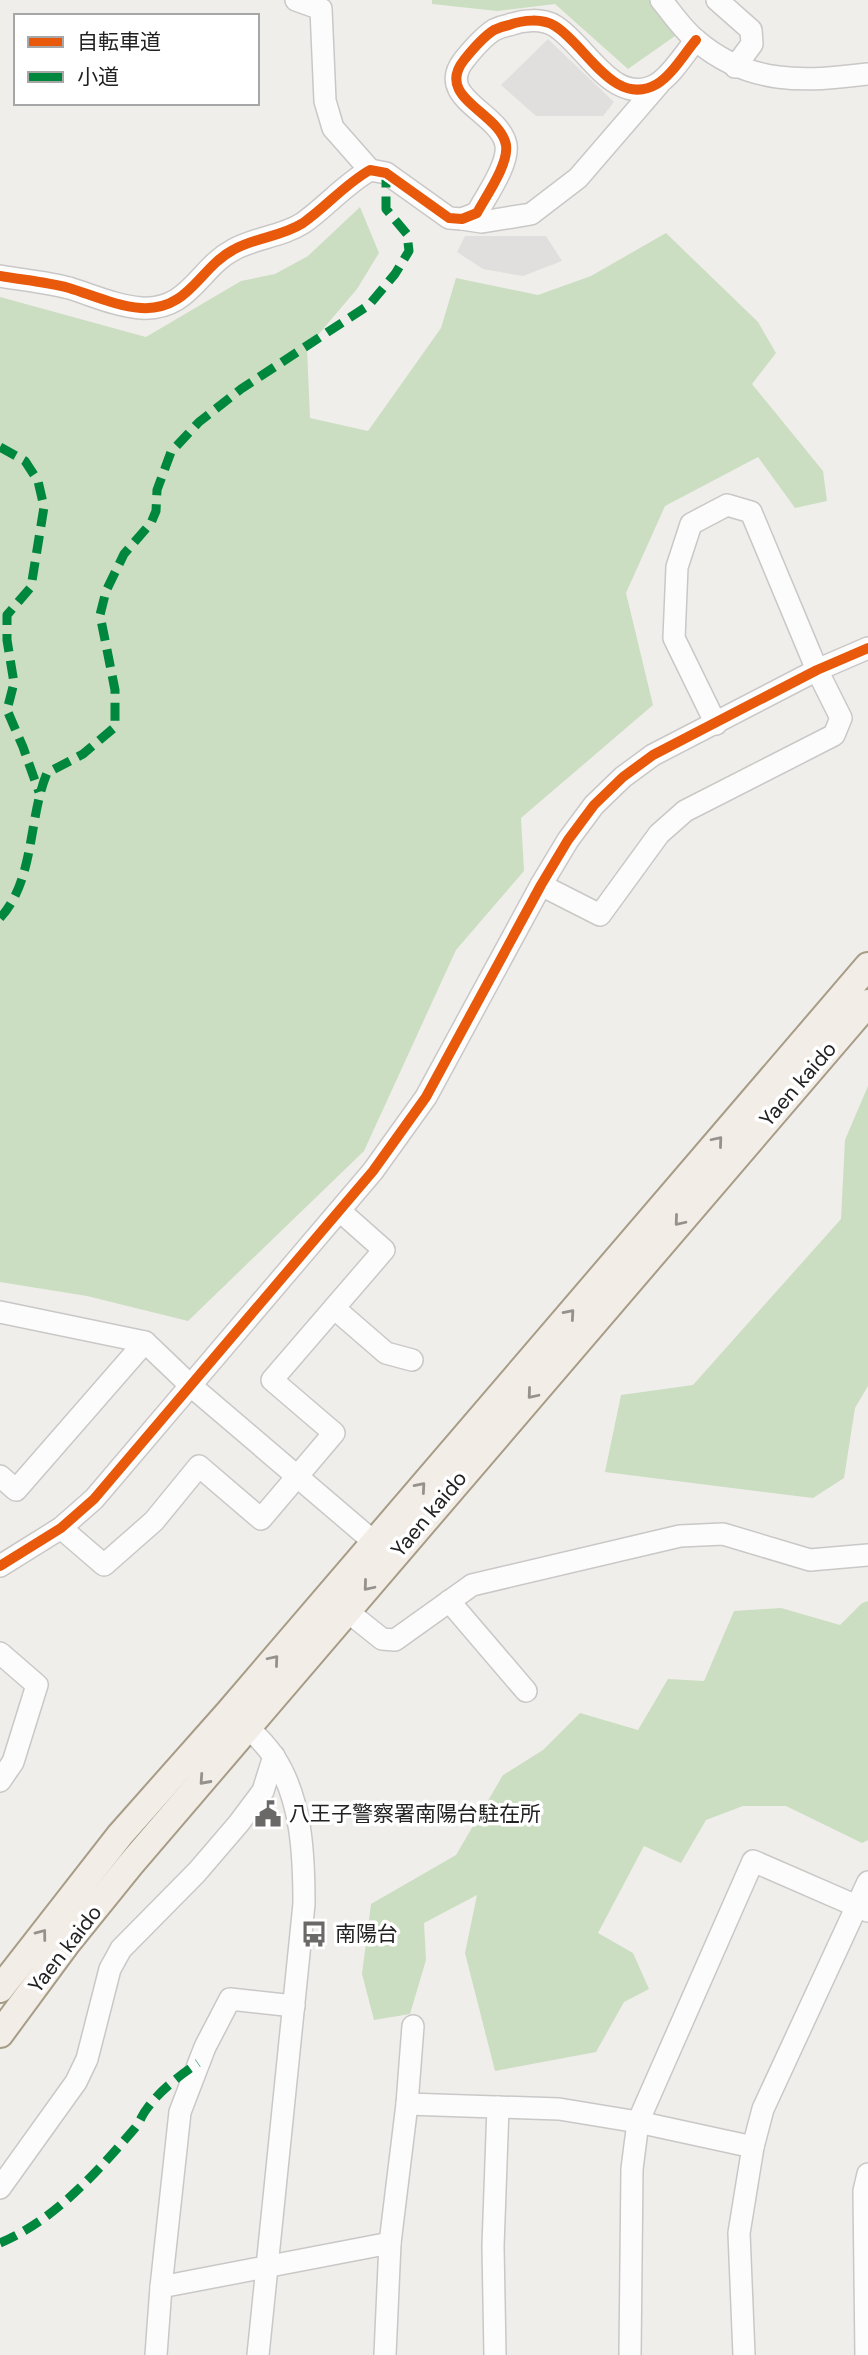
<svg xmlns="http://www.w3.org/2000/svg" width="868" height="2355" font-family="'DM Sans','Noto Sans JP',sans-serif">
<rect width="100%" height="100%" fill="#f0eeeb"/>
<g fill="#cbdec1">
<polygon points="432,0 651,0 675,36 628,69 555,4 497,11 432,4"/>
<polygon points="360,207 379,253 357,289 307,348 310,418 368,431 441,328 456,278 538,295 591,276 666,233 758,322 776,353 752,384 823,471 827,501 795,508 758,457 665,506 626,593 653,705 521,818 524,871 456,950 364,1151 188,1321 87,1296 0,1282 0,297 146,337 241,281 275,274 308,256"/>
<polygon points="868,1086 868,1386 855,1408 844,1478 813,1498 605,1472 621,1395 693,1385 841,1219 845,1140"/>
<polygon points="868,1601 868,1840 862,1843 786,1806 743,1806 706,1820 681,1863 644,1846 598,1933 633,1953 649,1989 624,2002 596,2052 495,2071 465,1953 477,1895 424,1923 426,1960 410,2014 374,2020 362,1974 371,1904 456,1855 503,1775 543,1750 580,1713 638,1730 668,1679 704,1681 734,1611 781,1608 840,1625 862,1603"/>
</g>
<g fill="#e0dfde">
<polygon points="548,39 614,102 603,116 536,116 501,85"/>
<polygon points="465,236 546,236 562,261 523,276 483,269 457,252"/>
</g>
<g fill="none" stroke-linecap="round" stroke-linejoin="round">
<g stroke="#c9c8c7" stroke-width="24">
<g id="minor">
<polyline points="296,0 321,9 325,101 333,128 370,170"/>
<path d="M661,0C672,13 683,30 697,41C749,85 804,82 868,74"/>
<polyline points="717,0 751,30 752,44 735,67"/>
<polyline points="462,219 482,222 531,214 578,178 659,84"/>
<path d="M0,276C23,280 47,282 69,288C92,295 116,306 141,308C189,311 199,268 233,250C256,237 281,237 303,223C326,207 345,184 370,170L386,173L449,218L462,219L477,213C486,196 509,164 506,145C500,112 434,98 464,60C472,50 483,37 494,30C498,28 504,26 509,25C523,20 542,18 555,26C586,45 614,109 657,84C672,75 684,54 696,40"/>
<polyline points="541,885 600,915 659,834 685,811 834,735 841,718 817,670 751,512 727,505 691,524 677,567 674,638 716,724"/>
<polyline points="334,1308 386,1353 412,1360"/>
<polyline points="0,1312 145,1342 190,1385 374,1542"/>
<polyline points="0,1476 16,1490 145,1342"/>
<polyline points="61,1528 104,1565 154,1521 199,1466 261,1519 334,1433 272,1380 384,1250 340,1211"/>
<polyline points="0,1566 61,1528 94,1499 373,1171 426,1097 541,885 568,840 594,805 623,777 653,755 817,670 868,648"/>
<polyline points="449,1601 526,1691"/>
<polyline points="347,1611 382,1639 395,1640 472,1585 680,1536 723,1534 810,1560 868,1555"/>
<polyline points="0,1653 37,1685 13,1762 0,1781"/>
<path d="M237,1718C250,1729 265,1743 274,1757C302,1799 304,1856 304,1904L258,2355"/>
<polyline points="407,2104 559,2109 638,2122 753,2147"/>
<polyline points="0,2188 76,2082 87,2059 110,1969 121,1949 197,1872 239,1823 263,1791 274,1756"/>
<polyline points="161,2287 390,2243"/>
<polyline points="156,2355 161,2287 180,2112 205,2047 230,1999 294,2006"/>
<polyline points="385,2355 390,2243 407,2104 413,2026"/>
<polyline points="495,2355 493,2246 498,2107"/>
<polyline points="630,2355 632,2169 638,2122 753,1861 868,1911"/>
<polyline points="744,2355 739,2233 753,2147 763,2109 868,1882"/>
<polyline points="866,2355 864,2191 868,2174"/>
</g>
</g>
<g stroke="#a79c86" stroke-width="30">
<g id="major">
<polyline points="0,1989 120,1835 229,1712 868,966"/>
<polyline points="0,2034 67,1943 130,1865 868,1003"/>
</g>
</g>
<use href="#minor" stroke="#fdfcfc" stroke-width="21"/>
<use href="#major" stroke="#f3ede7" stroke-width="26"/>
<g stroke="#00873e" stroke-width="9" stroke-dasharray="18 9" stroke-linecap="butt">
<polyline points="0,447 25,461 38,481 44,507 31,587 7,615 7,640 14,683 7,710 23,747 39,792"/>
<path d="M0,918C35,880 28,819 47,773L83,754L115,727V690L100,615L106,591L124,554L151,523L156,511L157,490L171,452L199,422L241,389L369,305L395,274L409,251L407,234L386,209V173"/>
<path d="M0,2243C55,2220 97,2172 135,2128C140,2122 142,2115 146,2110C160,2090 179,2076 198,2063"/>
</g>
<g stroke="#fff" stroke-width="15">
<g id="cycleway">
<path d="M0,276C23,280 47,282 69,288C92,295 116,306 141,308C189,311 199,268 233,250C256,237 281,237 303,223C326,207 345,184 370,170L386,173L449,218L462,219L477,213C486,196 509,164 506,145C500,112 434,98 464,60C472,50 483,37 494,30C498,28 504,26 509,25C523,20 542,18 555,26C586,45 614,109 657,84C672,75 684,54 696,40"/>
<polyline points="0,1566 61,1528 94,1499 373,1171 426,1097 541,885 568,840 594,805 623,777 653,755 817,670 868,648"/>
</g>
</g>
<use href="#cycleway" stroke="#e8590c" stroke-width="10"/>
</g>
<defs><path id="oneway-chevron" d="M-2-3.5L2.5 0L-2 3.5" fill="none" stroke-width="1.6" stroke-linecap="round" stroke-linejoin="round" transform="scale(1.75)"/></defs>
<g stroke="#95928e">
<use href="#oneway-chevron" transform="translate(718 1141) rotate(-50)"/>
<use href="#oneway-chevron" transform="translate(679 1221) rotate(130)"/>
<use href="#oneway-chevron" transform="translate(570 1314) rotate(-49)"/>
<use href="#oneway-chevron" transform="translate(532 1394) rotate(130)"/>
<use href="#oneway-chevron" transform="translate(421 1487) rotate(-49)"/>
<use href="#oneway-chevron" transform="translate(368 1586) rotate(130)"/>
<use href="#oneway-chevron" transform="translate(274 1660) rotate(-50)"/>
<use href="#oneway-chevron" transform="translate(204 1780) rotate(132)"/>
<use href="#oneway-chevron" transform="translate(42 1934) rotate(-53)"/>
</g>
<defs>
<g id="civic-bare" transform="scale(2.1)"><path d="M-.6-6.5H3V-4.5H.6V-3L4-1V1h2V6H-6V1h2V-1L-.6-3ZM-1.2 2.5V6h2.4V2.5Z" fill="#6a6968" stroke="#fff" stroke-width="2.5" paint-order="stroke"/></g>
<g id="bus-bare" transform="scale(2.1)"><path d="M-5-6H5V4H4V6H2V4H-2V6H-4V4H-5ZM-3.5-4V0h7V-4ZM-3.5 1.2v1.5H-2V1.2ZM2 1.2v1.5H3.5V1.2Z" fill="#6a6968" stroke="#fff" stroke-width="2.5" paint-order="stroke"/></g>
</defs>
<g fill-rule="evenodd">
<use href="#civic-bare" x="268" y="1814"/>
<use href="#bus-bare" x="314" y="1934"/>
</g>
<g text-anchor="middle" stroke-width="7" stroke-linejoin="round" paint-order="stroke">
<g font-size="21" fill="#222" stroke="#fff">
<text transform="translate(798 1084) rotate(-49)" y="7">Yaen kaido</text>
<text transform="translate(429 1514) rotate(-50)" y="7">Yaen kaido</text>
<text transform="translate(65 1949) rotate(-52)" y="7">Yaen kaido</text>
</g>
<g font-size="21" fill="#222" stroke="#fff" text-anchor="start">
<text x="289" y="1821">八王子警察署南陽台駐在所</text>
<text x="335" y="1941">南陽台</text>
</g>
</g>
<rect x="14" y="14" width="245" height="91" fill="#ffffff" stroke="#a7a7a7" stroke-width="2"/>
<rect x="28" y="37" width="35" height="10" fill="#e8590c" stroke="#a7a7a7" stroke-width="2"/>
<text x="77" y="49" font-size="21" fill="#222222">自転車道</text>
<rect x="28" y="72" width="35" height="10" fill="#00873e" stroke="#a7a7a7" stroke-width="2"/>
<text x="77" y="84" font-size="21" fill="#222222">小道</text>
</svg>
